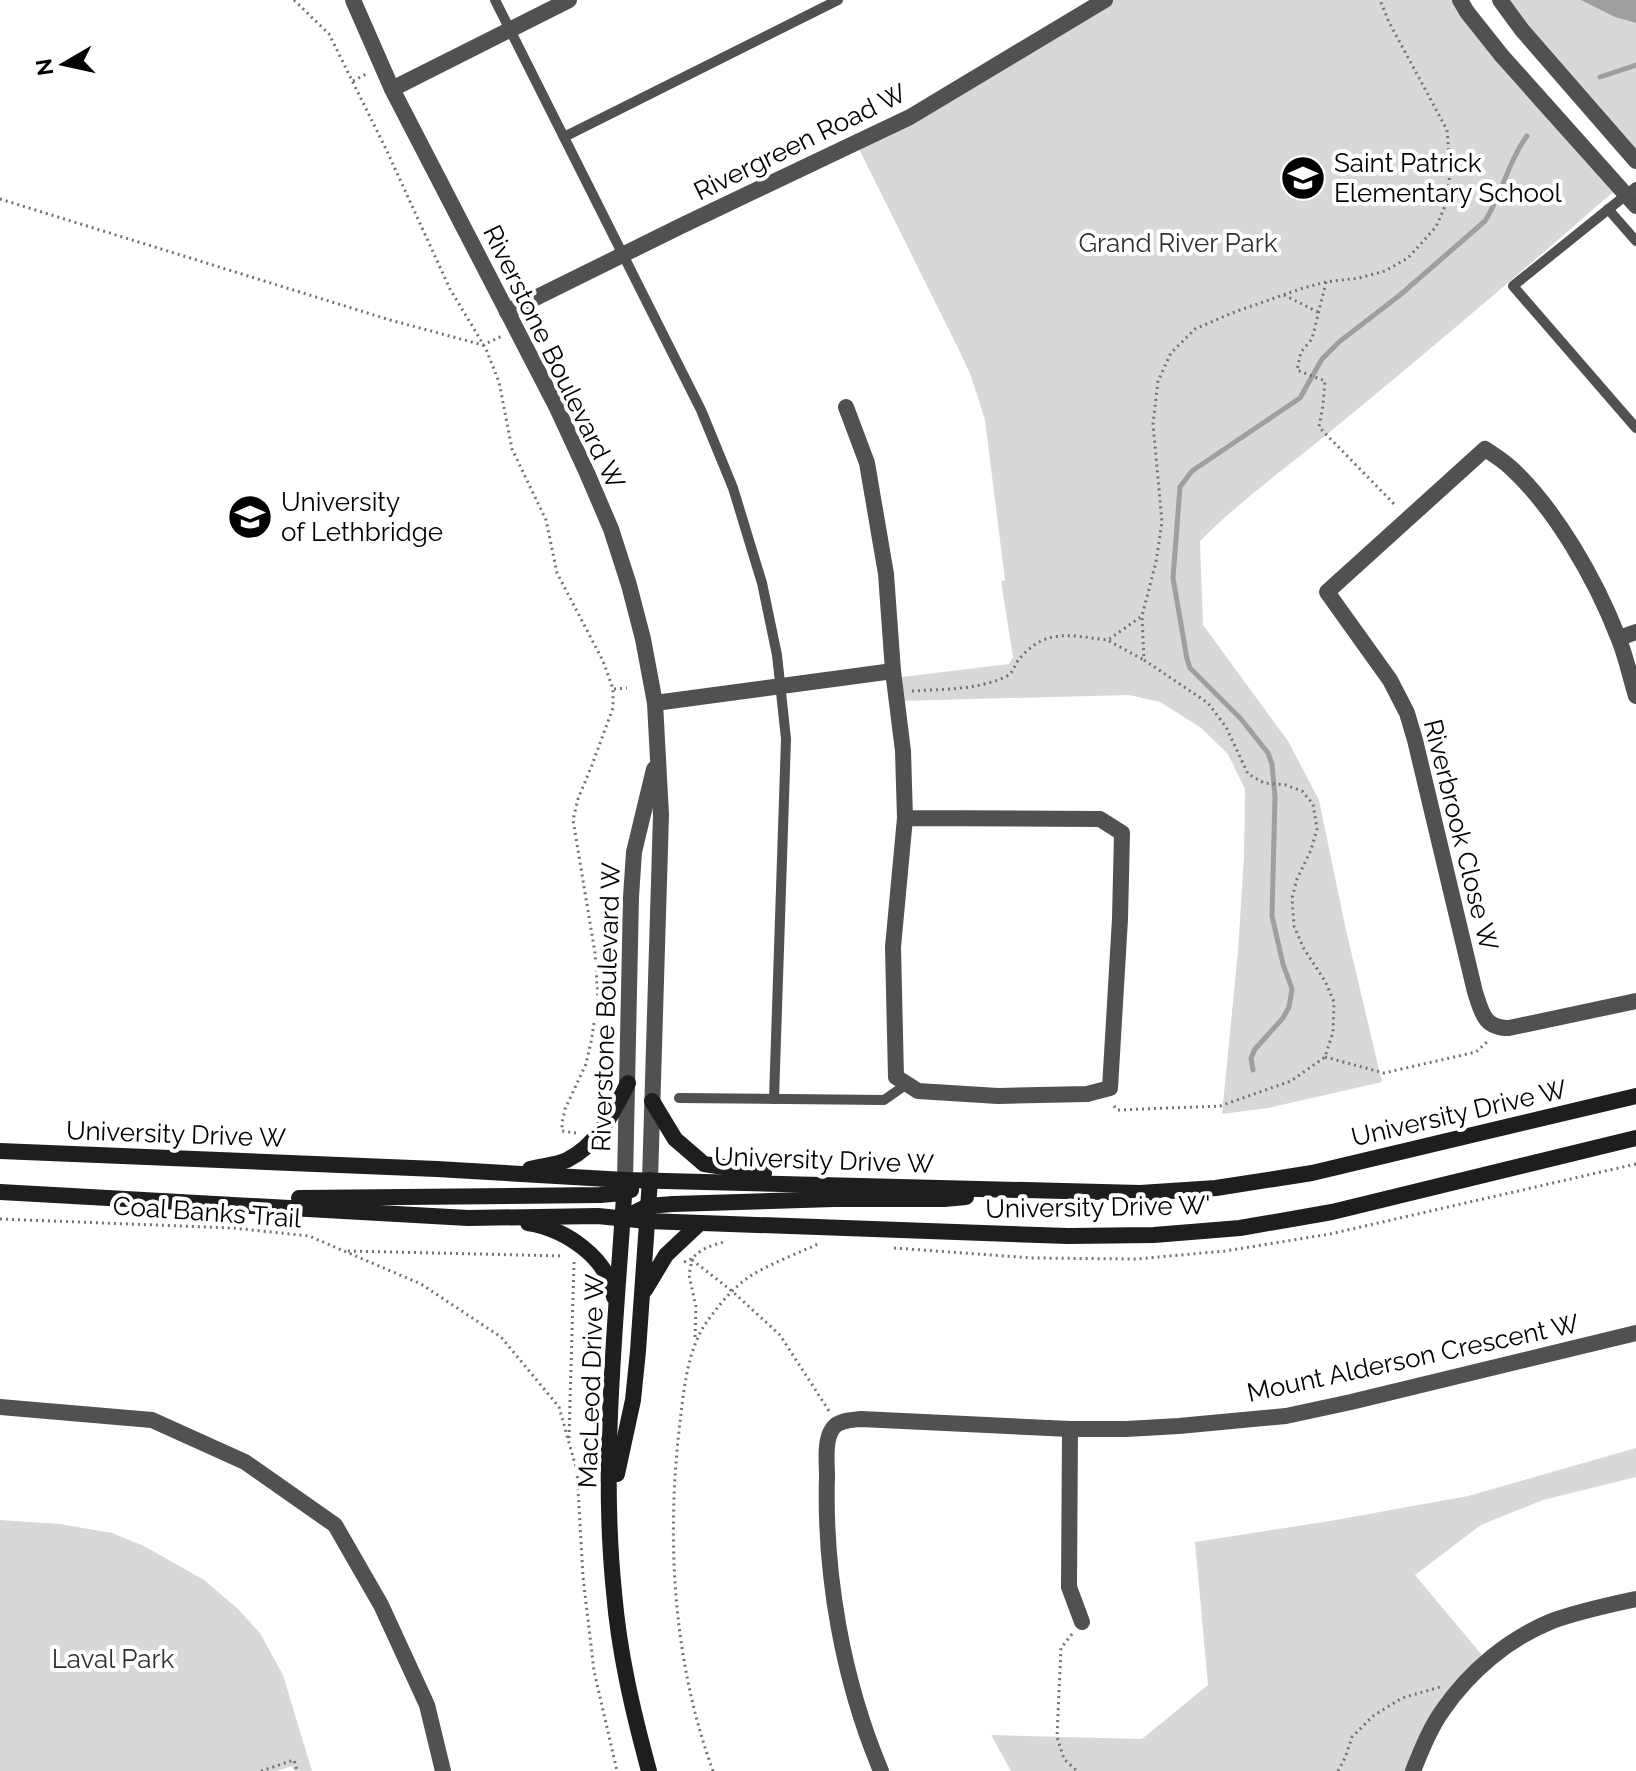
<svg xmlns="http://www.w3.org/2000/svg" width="1636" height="1771" font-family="Raleway,sans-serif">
<rect width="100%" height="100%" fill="#fff"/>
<g fill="#d8d8d8">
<path d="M1105,0H1460L1619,187C1524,270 1428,351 1331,431C1287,467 1241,500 1200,541L1203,625L1288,741L1319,800L1346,930L1382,1082L1268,1108L1222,1114L1238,951L1244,856L1245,789L1228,754L1200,727L1160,702L1129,695L897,701L894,678L1009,664L1013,657L1001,581L1005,580L985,420L971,376L959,350L856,143Z"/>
<polygon points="1500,0 1636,0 1636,157"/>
<polygon points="1636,1448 1636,1477 1543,1500 1481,1525 1415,1575 1487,1661 1466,1680 1413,1771 1011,1771 991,1735 1142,1739 1208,1685 1195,1542 1330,1521 1468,1496"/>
<polygon points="0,1520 60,1524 112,1533 144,1546 204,1580 238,1609 260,1633 283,1675 312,1771 294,1771 292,1766 277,1771 0,1771"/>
</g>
<polygon fill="#9f9f9f" points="1581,0 1636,0 1636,23 1615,17"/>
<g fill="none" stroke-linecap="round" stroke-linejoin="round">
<g stroke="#9f9f9f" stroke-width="5">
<polyline points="1600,77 1636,65"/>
<path d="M1253,1070L1251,1058L1255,1049L1283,1018L1289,1007L1292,989L1283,964L1272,916L1275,797L1272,764L1268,753L1241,719L1190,668L1187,659L1173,578L1180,487L1192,471L1300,398L1322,359L1339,342L1400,295L1485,221C1502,194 1508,162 1527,136"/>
</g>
<g stroke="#737373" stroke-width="3" stroke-dasharray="2 4" stroke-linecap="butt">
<polyline points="294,0 329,34 386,149 450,289 486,349 499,382 512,449 546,520 557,573 603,661 613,689 613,708 592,765 578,799 573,820 595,953 598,998 591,1042 586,1064 565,1109 562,1123 562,1131 576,1133"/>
<polyline points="353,81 368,73"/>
<polyline points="0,199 390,320 483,345 502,336"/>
<polyline points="1326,282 1312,339 1301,352 1297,370 1325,381 1323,405 1319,427 1396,506"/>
<polyline points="1284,295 1320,313"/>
<polyline points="1109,641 1144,660"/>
<polyline points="614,689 627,688"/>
<path d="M912,691C943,689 977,690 1005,677C1014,673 1014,665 1020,658C1047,627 1072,636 1108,640L1142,616L1156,562L1162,522L1153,424L1158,381L1171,353L1195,329L1232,313L1300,289L1326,282L1359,278L1385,271L1408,258L1436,227L1448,199L1450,167L1447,130L1389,22L1380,0"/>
<polyline points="1325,1057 1384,1073 1476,1052 1488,1041"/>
<polyline points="1114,1106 1117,1110 1220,1106 1291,1081 1325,1057 1333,1032 1334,1002 1325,981 1304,949 1294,926 1292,898 1297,879 1311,850 1317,829 1313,804 1302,791 1286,785 1264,783 1248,774 1226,727 1208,703 1144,660 1142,616"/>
<polyline points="0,1219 233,1228 309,1236 421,1284 501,1337 559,1407 577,1471 583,1577 594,1671 617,1771"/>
<polyline points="894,1248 1033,1258 1136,1259 1225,1251 1330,1234 1636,1164"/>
<polyline points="348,1251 564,1256"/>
<path d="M684,1262C693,1260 694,1255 701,1251C708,1246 718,1244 726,1241"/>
<polyline points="695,1337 696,1307 689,1275 692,1260 732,1291 780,1335 829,1411"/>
<polyline points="569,1438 574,1262"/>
<polyline points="1072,1634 1061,1648 1057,1737 1064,1759 1077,1771"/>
<polyline points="261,1771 294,1760 297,1771"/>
<path d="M713,1771C673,1661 666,1539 680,1422C684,1390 687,1351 706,1323C718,1306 733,1287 752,1275C772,1263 796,1254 818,1244"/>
<polyline points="1338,1771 1345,1758 1352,1737 1373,1716 1402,1698 1440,1687"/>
</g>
<g stroke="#515151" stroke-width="10">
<polyline points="495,0 701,410 733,488 762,583 777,655 786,739 774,1099"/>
<polyline points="564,137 838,0"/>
<polyline points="1636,187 1513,286 1636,428"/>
<polyline points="1608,209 1636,241"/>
<polyline points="679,1098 884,1100 907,1084"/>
</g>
<g stroke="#515151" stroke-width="16">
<polyline points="392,89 569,0"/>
<polyline points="507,312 683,225 910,117 1105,0"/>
<polyline points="846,407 867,463 886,574 893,671 903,751 905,818 893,947 896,1077 918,1091 998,1096 1087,1094 1110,1088 1120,919 1122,833 1100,819 905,818"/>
<polyline points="1619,638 1636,632"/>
<path d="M1636,696C1630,677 1626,656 1618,637C1596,580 1555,508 1510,467C1502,460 1493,454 1485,449L1327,592L1390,680L1407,713L1415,740L1475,992C1482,1013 1484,1028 1509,1028L1636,1001"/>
<polyline points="655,703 893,671"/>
<polyline points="0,1407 152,1420 245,1462 335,1525 381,1605 427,1705 443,1771"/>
<polyline points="1070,1429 1069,1587 1082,1622"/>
<path d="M881,1771C843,1681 824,1575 827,1476C827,1462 824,1440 833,1428C839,1420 852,1420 861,1419L1070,1429H1126L1179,1426L1286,1416L1351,1402L1636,1333"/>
<path d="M1413,1771C1421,1751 1430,1728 1443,1710C1470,1671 1508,1639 1552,1621C1579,1611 1608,1605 1636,1599"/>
</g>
<g stroke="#515151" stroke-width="16">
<polyline points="353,0 392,89 556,406 587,473 611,529 629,585 643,639 655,703 661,815 650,1180"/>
<polyline points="1460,0 1467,12 1502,56 1636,206"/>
<polyline points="1500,0 1522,30 1636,161"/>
<polyline points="625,1180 631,897 634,852 654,769"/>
</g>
<g stroke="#1e1e1e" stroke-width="16">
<polyline points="652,1101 675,1139 704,1164 764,1173"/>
<polyline points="0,1151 437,1169 625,1180 1140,1193 1216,1188 1312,1173 1636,1096"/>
<path d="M530,1169C542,1166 556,1165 567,1160C598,1145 613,1112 628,1083"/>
<path d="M625,1180C617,1317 600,1455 614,1592C619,1653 633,1712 649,1771"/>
<polyline points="0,1192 468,1218 598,1216 647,1221 1068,1236 1154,1235 1240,1228 1332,1212 1636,1138"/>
<polyline points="299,1198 600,1195 624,1193 631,1190"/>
<polyline points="624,1218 648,1206 673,1204 834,1199 944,1199 966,1197"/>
<path d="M528,1223C565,1229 608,1257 614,1297"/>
<polyline points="645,1290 666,1255 700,1223"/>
<polyline points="617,1474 633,1400 638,1351 650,1180"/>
</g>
</g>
<defs>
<g id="school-disc" transform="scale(2.3)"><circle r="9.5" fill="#000" stroke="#fff"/><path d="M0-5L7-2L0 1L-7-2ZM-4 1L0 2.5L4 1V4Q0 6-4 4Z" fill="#fff"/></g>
<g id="university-disc" transform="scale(2.3)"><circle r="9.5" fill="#000" stroke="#fff"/><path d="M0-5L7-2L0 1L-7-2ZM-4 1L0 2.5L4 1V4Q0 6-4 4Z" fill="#fff"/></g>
</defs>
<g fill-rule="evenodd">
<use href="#school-disc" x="1303" y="178"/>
<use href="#university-disc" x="250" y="517"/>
</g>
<g text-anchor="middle" stroke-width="8" stroke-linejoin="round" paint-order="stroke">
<g font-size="26" fill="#000" stroke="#fff">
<text transform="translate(800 142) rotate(-26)" y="9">Rivergreen Road W</text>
<text transform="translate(554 357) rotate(64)" y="9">Riverstone Boulevard W</text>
<text transform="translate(1461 835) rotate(76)" y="9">Riverbrook Close W</text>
<text transform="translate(606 1007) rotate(-88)" y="9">Riverstone Boulevard W</text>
<text transform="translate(1459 1113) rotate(-13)" y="9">University Drive W</text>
<text transform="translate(176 1134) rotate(2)" y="9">University Drive W</text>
<text transform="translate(824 1160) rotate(2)" y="9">University Drive W</text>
<text transform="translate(1098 1207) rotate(-1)" y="9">University Drive W'</text>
<text transform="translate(207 1212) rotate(4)" y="9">Coal Banks Trail</text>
<text transform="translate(1413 1358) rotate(-12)" y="9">Mount Alderson Crescent W</text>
<text transform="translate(591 1381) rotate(-88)" y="9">MacLeod Drive W</text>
</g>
<g font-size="26" fill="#000" stroke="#fff" text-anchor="start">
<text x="1334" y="172">Saint Patrick<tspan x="1334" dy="30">Elementary School</tspan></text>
<text x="281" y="511">University<tspan x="281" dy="30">of Lethbridge</tspan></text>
</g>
<g font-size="26" fill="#2f2f2f" stroke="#fff">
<text x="1178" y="252">Grand River Park</text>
<text x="113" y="1668">Laval Park</text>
</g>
</g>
<g transform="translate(64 64) rotate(261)" stroke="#ffffff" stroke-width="6" paint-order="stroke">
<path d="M0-6L14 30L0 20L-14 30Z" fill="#000000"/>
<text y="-12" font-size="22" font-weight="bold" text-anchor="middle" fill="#000000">N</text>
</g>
</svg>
